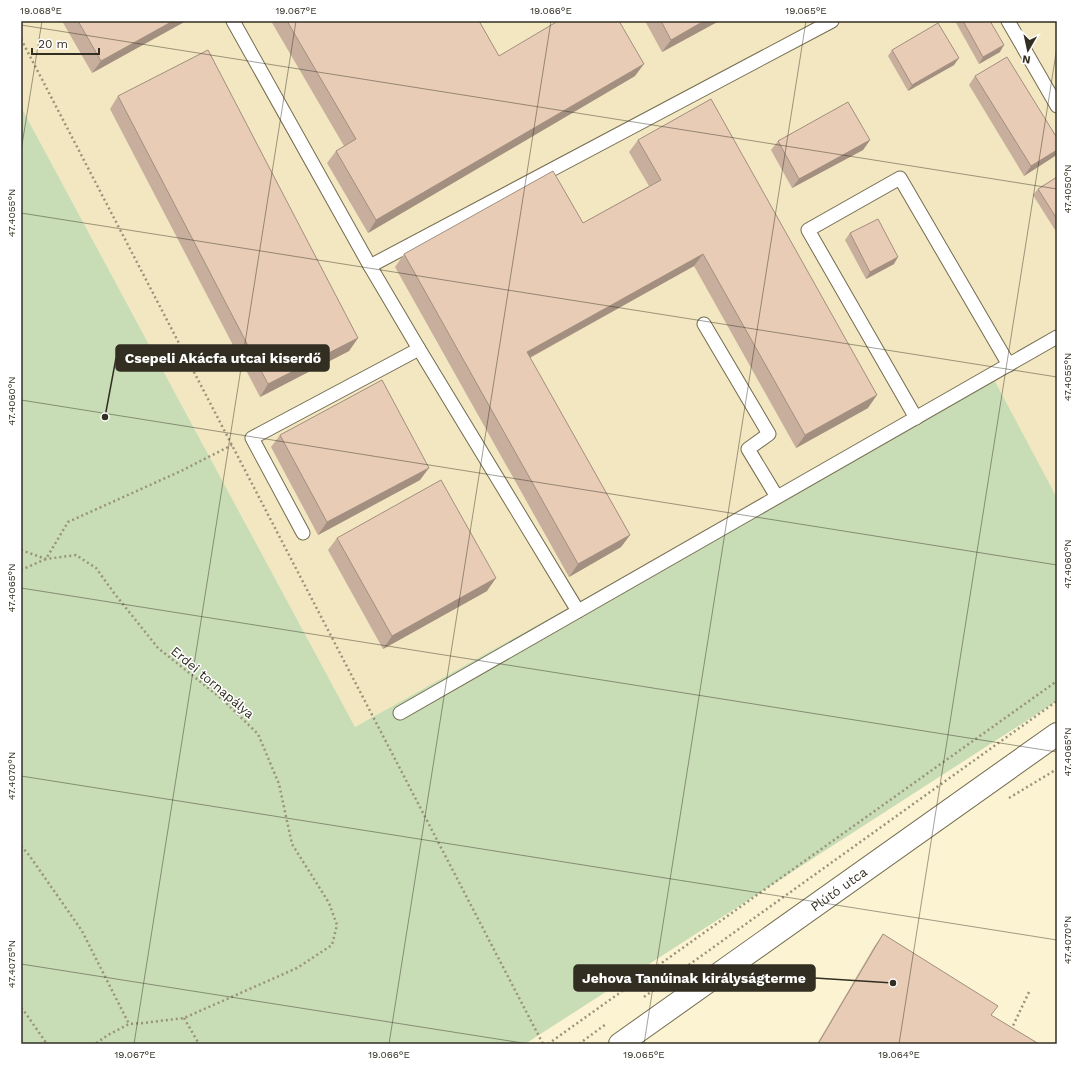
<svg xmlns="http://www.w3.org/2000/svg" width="1078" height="1065" font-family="'Work Sans',sans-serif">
<rect width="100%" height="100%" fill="#fbf3d2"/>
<polygon fill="#f2e7c0" points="21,21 1057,21 1057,498 989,373 355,727 21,107"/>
<polygon fill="#c8dcb6" points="21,107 355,727 990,372 1057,498 1057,701 525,1044 21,1044"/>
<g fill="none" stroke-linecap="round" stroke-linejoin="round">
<g stroke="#746c4f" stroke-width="15">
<g id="service">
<polyline points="233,21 370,266 419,349 578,611"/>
<polyline points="1008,21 1057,106"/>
<polyline points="370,266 832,21"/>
<polyline points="704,324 769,434 748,449 777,497"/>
<polyline points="916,418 808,230 900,178 1009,365"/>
<polyline points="303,533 252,438 419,349"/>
<polyline points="400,713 1057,337"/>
</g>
</g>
<g stroke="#746c4f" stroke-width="24">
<g id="minor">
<path id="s1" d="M620,1044L1057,734"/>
</g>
</g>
<g stroke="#99937c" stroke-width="2.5" stroke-dasharray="2 3" stroke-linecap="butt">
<polyline points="21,39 543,1044"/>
<polyline points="21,550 46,559 76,555 96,568 114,593 158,648 222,699 258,734 279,784 292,844 329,903 337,925 332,945 297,968 184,1018 143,1023 129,1024 108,1035 95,1044"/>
<polyline points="21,570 46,559 68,522 181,471 232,445"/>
<polyline points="1009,798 1057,769"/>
<polyline points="21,846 29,855 82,931 129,1024"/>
<polyline points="644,997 1057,701"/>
<polyline points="21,1008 24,1011 47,1044"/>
<polyline points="184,1018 199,1044"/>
<polyline points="1011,1030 1029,992"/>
<polyline points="548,1044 1057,681"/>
<polyline points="579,1044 606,1024"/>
</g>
<use href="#service" stroke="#fff" stroke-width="13"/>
<use href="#minor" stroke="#fff" stroke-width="22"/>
</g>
<g fill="#c8af9d">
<polygon points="62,21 186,21 92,73"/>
<polygon points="271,21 479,21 499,56 635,76 368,233 327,163 336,151 344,146"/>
<polygon points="645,21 719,21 662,52"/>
<polygon points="955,21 990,21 1000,52 979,64"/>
<polygon points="892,50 954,65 908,91 888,56"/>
<polygon points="975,76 1055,156 1024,176 969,85"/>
<polygon points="118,96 358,338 349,351 260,397 110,109"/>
<polygon points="638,140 868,408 796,448 694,266 530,358 630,535 621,547 569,577 395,267 404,254 583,223 649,186 629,152"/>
<polygon points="870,140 863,150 792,188 771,150 778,141"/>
<polygon points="1057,177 1057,228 1055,230 1033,195 1038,189"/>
<polygon points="850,233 894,264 866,279 845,240"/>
<polygon points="280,435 420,480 318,535 271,447"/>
<polygon points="337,538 487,591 383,649 328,550"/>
<polygon points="883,934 992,1016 1039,1044 817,1044 874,947"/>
</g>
<g fill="#a28f7f">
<polygon points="173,21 186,21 92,73 101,61"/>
<polygon points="704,21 719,21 662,52 671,40"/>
<polygon points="1004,45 1000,52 979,64 983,57"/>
<polygon points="959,58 954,65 908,91 912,85"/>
<polygon points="644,64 635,76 368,233 376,220"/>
<polygon points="870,140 863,150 792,188 799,179"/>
<polygon points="1057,150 1057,154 1055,156 1024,176 1031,166"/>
<polygon points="703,254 694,266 518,364 527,352"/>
<polygon points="898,257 894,264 866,279 870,272"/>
<polygon points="358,338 349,351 260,397 268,384"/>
<polygon points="877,395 868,408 796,448 805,435"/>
<polygon points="429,468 420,480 318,535 327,522"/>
<polygon points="630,535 621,547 569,577 578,564"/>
<polygon points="496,578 487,591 383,649 392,636"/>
</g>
<g fill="#e8ccb6" stroke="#a28f7f">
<polygon points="78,21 173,21 101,61"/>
<polygon points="287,21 479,21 499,56 558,21 619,21 644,64 376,220 336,151 356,139"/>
<polygon points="661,21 704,21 671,40"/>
<polygon points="963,21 990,21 1004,45 983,57"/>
<polygon points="938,23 959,58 912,85 892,50"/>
<polygon points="208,50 358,338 268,384 118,96"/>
<polygon points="1007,57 1057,138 1057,150 1031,166 975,76"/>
<polygon points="711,99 877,395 805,435 703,254 527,352 630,535 578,564 404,254 553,171 583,223 661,180 638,140"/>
<polygon points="848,102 870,140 799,179 778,141"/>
<polygon points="1057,177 1057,219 1038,189"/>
<polygon points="878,219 898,257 870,272 850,233"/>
<polygon points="382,380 429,468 327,522 280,435"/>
<polygon points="441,480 496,578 392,636 337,538"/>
<polygon points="883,934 998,1006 991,1015 1039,1044 818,1044"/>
</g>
<path fill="none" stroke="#322e22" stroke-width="1" stroke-opacity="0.45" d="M21,25L1057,189M21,151L42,21M21,213L1057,377M21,400L1057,565M21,588L1057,752M21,776L1057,940M21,964L529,1044M134,1044L296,21M389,1044L551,21M644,1044L806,21M899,1044L1057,47"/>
<g text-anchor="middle" stroke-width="3" stroke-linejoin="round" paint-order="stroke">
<g font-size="13" fill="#322e22" stroke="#fff">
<text transform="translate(213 682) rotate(40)" y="5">Erdei tornapálya</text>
<text dy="5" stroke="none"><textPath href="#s1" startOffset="268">Plútó utca</textPath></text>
</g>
</g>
<path fill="none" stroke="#322e22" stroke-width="1.5" d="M105 417L116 358M893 983L815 978"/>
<g fill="#322e22" stroke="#fff" stroke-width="1.5">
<circle cx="105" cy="417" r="4"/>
<circle cx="893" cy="983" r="4"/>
</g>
<g fill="#322e22" stroke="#322e22" stroke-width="1.5">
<rect x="116" y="345" width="213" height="26" rx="4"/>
<rect x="574" y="965" width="241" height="26" rx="4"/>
</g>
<g font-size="14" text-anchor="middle" font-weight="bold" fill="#fff">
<text x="223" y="363">Csepeli Akácfa utcai kiserdő</text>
<text x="694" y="983">Jehova Tanúinak királyságterme</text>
</g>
<rect width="1078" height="1065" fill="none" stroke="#ffffff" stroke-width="44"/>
<g transform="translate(1028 50) rotate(189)" stroke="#ffffff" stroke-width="3" paint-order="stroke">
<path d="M0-3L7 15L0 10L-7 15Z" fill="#322e22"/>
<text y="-6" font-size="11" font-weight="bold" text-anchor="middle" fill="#322e22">N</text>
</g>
<path d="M32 48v6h67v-6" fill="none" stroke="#322e22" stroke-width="2"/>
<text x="38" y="48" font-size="12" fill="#322e22" stroke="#ffffff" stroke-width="3" paint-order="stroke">20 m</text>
<rect x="22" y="22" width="1034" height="1021" fill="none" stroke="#322e22" stroke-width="1.5"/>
<g font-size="10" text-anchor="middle" fill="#322e22">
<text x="41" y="14">19.068°E</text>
<text x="296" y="14">19.067°E</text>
<text x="551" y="14">19.066°E</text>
<text x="806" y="14">19.065°E</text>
<text transform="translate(1067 189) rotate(-90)" y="4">47.4050°N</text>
<text transform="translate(11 213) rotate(-90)" y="4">47.4055°N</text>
<text transform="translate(1067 377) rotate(-90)" y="4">47.4055°N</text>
<text transform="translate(11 401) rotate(-90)" y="4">47.4060°N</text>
<text transform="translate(1067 564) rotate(-90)" y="4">47.4060°N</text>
<text transform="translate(11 588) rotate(-90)" y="4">47.4065°N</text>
<text transform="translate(1067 752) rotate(-90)" y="4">47.4065°N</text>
<text transform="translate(11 776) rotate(-90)" y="4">47.4070°N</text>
<text transform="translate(1067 940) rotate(-90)" y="4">47.4070°N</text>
<text transform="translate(11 964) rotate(-90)" y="4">47.4075°N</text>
<text x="135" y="1058">19.067°E</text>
<text x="389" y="1058">19.066°E</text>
<text x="644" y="1058">19.065°E</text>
<text x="899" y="1058">19.064°E</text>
</g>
</svg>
